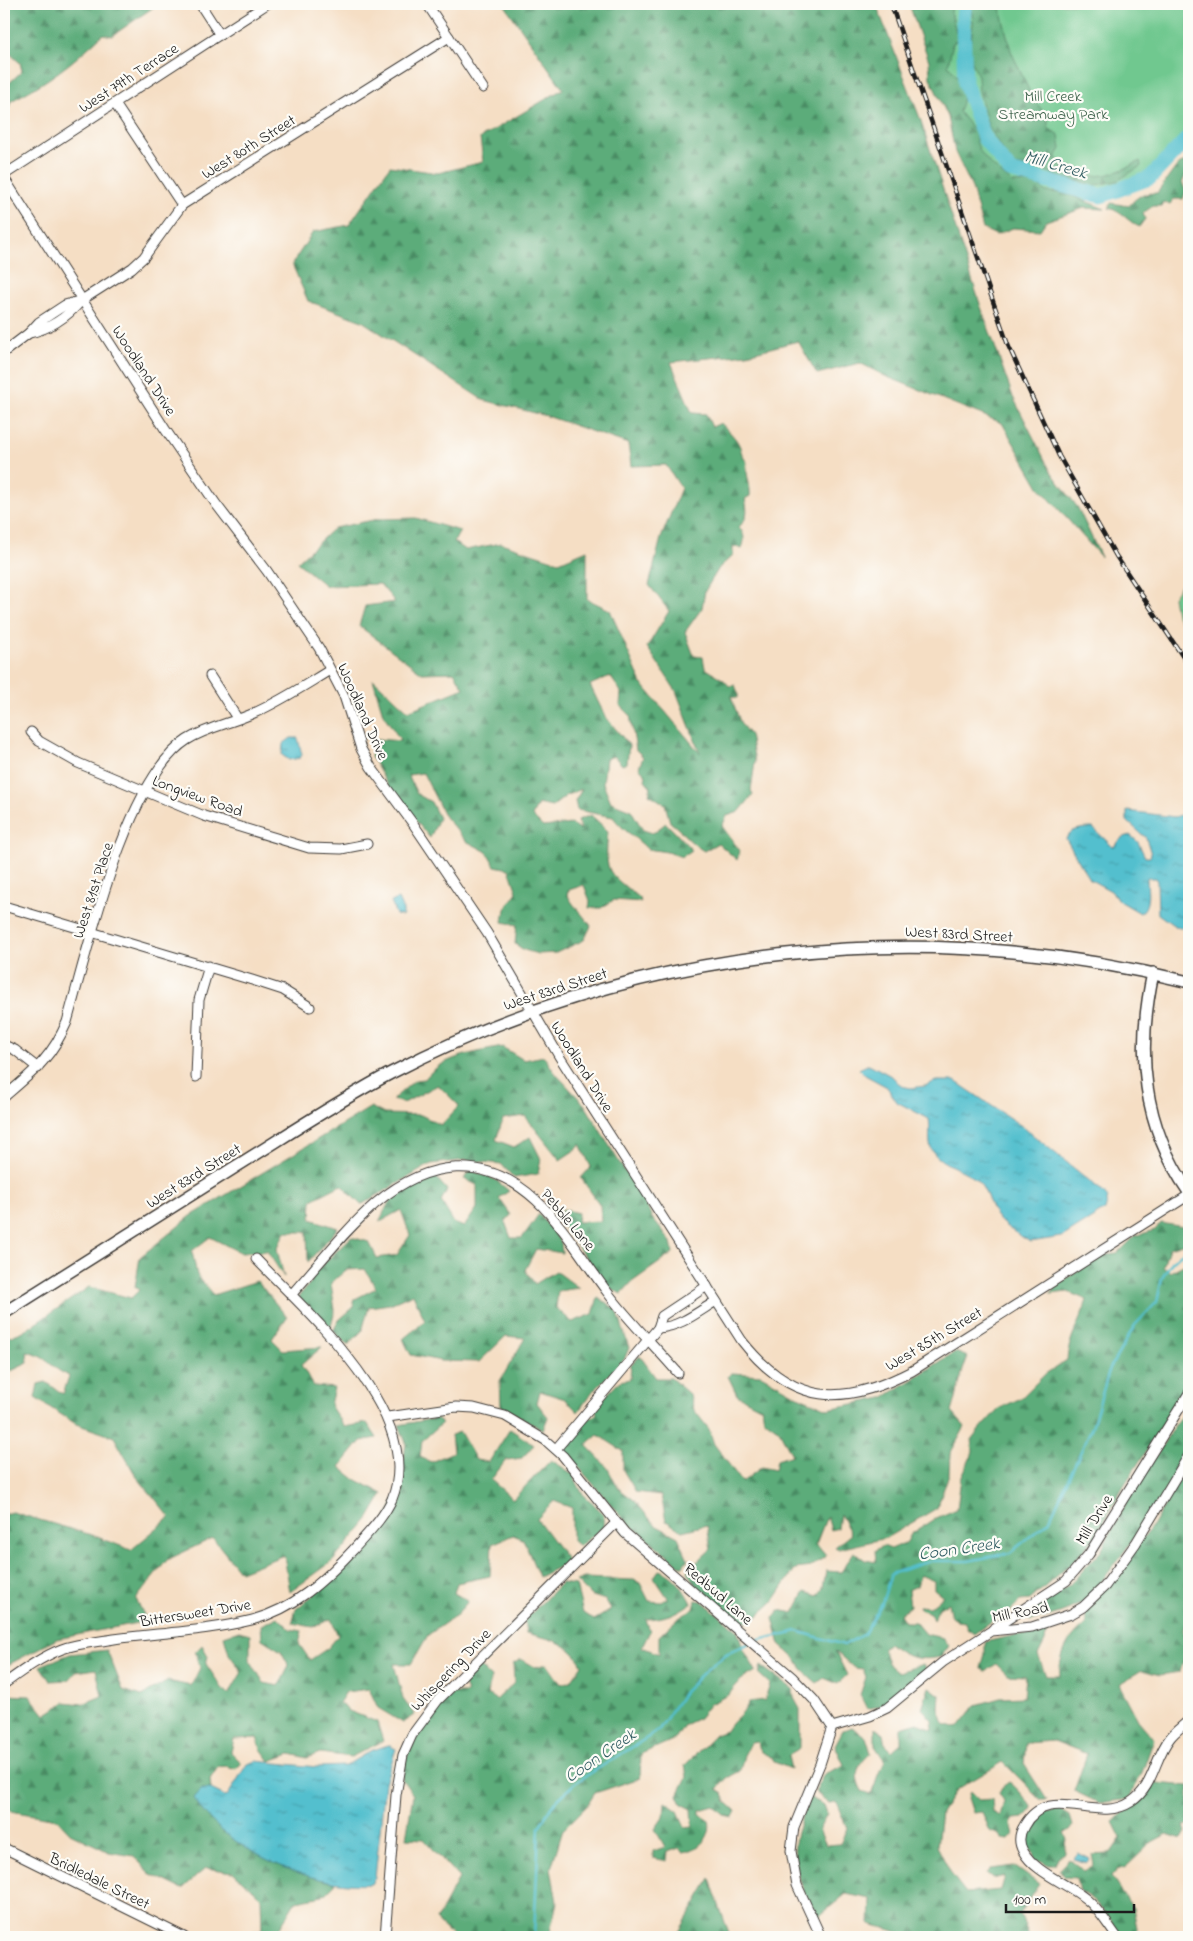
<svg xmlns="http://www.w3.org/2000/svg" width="1193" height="1941" font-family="'Indie Flower',sans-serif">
<defs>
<pattern id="forest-firs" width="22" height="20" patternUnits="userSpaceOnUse" patternTransform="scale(1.25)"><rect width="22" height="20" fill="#5bac7a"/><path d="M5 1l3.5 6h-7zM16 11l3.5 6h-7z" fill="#4a8b63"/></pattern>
<pattern id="water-ripples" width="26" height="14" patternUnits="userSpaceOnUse" patternTransform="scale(1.25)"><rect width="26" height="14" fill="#53bfce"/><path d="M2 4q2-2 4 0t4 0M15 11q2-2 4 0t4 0" fill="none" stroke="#449aa6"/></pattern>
</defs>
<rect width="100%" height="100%" fill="#fdfcf7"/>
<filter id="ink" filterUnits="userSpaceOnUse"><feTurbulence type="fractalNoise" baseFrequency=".02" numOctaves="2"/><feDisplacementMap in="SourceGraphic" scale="10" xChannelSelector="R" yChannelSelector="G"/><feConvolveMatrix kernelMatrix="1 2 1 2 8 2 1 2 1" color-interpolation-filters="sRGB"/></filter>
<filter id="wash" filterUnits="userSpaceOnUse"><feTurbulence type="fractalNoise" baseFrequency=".0096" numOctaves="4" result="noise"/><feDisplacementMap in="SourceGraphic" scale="20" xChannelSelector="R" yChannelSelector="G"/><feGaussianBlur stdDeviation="1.12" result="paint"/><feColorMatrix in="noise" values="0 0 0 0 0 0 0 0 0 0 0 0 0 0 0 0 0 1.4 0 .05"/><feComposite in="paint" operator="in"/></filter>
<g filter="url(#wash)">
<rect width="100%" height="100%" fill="#f5dec4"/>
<g fill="#6fc88f" stroke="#467256">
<polygon points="911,4 1189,4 1189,137 1150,178 1101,196 991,228"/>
<polygon points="1189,573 1189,634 1176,614 1173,597"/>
</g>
<g fill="url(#forest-firs)" stroke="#3c644b">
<path d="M4,4H158L112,36L103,34C73,63 48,82 11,101L7,113L4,114V88L22,71L20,63L4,48Z"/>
<path d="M504,4H876L920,118L981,307L1013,397L1050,470L1078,508L1101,557L1039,487L1002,423L885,376L860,363L817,374L798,341L747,354L671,362L692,413L706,414L712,427L721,423C727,430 737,438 740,447C742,454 742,456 747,462C745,474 751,484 750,496L745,499C748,511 748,518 739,527C745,534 745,540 742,549L733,546V555L719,568L705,591L702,608L685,632L694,656L703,657L705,668L724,680L729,686L735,685L738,693V698L731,697L741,724L750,735L755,762L751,790L753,795L739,812L727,816L722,826L740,851L737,860L718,843L704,851C691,844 682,831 670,822L665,804L649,794L651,787L645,780L646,775L639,767L643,757L636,750L630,715L620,705L621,692L610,676L590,685L605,716L629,745L627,763L622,765L614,756L606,759L603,783L611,802L631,810L643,830L653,833L666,823L692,850L682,857L667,852L647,849C636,837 622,830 613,817L577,810L575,801L582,789L567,795L552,807L538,804L532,816L543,827L571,824L581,830L578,820L591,815L608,831C604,876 608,871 640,899L641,902L614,900L601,908H589L590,901L584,885L569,890L567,893C572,906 583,914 591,926L584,940L556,953L538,954L524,950L515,944L517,925L503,922L505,909L517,892L509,869L495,866L487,852L466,841L445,817L423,773L408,775L417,794L431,802L439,818L430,838L391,791L371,756L377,739L401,741L383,714L373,679L408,711L464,688L454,672L422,673L359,626L365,606L395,602L380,584L326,586L297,562L334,528L378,519L416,518L460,531L454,542L466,550L501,543L559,562L587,550V599L610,610L642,684L700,753L676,691L647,647L669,611L649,585L661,538L681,488L666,465L631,466L628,444L547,416L483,400L362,321L308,301L292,264L313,232L349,225L390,166L438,173L483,162L480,138L563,89Z"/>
<path d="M909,4H952L951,12L958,40L953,43L948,65C965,85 967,87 959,112L976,133C974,155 997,169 1012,183L1035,182L1046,192L1065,193L1105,209L1084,208L1046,221L1040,230L1013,228L996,235L983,229L972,188L955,152L948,117L930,78L929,61Z"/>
<path d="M971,4H999L1011,51L1032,97L1048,118V128L1059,135L1061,149L1056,157L1061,167C1074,166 1072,168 1083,173C1101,181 1125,169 1140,161L1141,166L1117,181L1096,185L1059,177L1040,168L1012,165L988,126L979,91L978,76L969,55L973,23Z"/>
<path d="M1189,158V168L1182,183L1186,191L1183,199H1174L1170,204L1163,202L1161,206H1153L1143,213L1145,219L1139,227C1128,221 1122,212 1109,208L1111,203L1129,206C1138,195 1144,193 1157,193L1176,167Z"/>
<path d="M502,1047L524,1060L544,1056L555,1073L585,1105L624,1170L638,1185L652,1218L671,1242L673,1253L632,1282L621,1294L605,1285L560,1222L562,1209L578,1213L577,1222L601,1221L600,1205L581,1178L591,1167L580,1144L578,1148L560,1160L525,1116L503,1119L496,1140L514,1147L530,1137L541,1159L538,1174L514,1178L501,1164L466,1160L431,1164L361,1205L341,1185L312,1200L311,1219L338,1228L308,1262L307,1232H285L277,1249L284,1277L267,1251L241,1253L210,1237L192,1251L197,1275L213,1295L257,1281L287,1317L272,1339L283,1350L322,1347L301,1365L314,1386L334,1388L330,1405L344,1427L367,1423L377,1438L361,1441L340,1467L355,1479L383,1494L369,1518L333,1561L290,1592L284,1555L240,1572L213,1538L167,1560L136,1599L147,1621L57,1639L4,1667V1514L12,1512L92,1535L131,1550L170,1517L136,1476L114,1437L76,1424L35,1398L38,1384L46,1382L63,1394L69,1376C50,1368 48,1356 27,1352L28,1363L11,1371L4,1364V1339L26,1330L89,1287L131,1298L139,1290L135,1287L140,1257L191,1216L371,1107L384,1114L421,1115L441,1125L459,1106L438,1085L404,1103L392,1100L415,1080L425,1079C442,1056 475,1053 502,1047Z"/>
<polygon points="471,1170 496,1180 509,1191 499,1198 511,1215 505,1222 511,1238 522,1238 539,1214 561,1242 562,1253 536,1249 525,1270 535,1284 556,1271 579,1288 558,1291 556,1308 572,1322 593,1314 598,1297 617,1310 629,1348 624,1360 593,1391 578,1412 565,1399 540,1391 537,1403 548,1417 543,1430 501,1406 500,1381 525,1338 506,1336 479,1362 441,1361 411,1355 403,1339 425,1321 413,1294 390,1304 369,1307 362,1331 348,1345 333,1331 339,1320 354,1307 353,1300 376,1288 365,1269 346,1270 331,1283 335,1310 331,1327 298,1297 311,1282 314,1273 351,1237 369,1242 377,1258 397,1255 410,1235 401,1210 379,1222 389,1202 417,1183 435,1176 447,1190 441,1201 454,1223 464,1227 477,1208 477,1185 464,1179"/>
<path d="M1161,1223L1189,1228V1242L1169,1248L1163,1267L1170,1272L1189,1262V1385L1123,1487L1096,1536L1074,1561L1030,1600L1020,1601L1006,1616L996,1618L974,1634L967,1629L965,1622L957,1621L951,1617L948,1603L939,1608L933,1620L930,1613L920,1609L919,1606L930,1607L943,1596L934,1589V1581L920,1575L917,1586L908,1590L910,1606L900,1614L905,1622H915L925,1634L943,1638L949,1646L941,1657C920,1661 905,1658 889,1644L883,1647L888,1664L898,1672L923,1664L926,1670L897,1698L889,1695L888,1704L867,1709L860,1695L866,1677L863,1669L854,1668L835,1651L847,1675L838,1684L824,1678L817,1683L803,1671L797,1660L780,1645L773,1618L779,1610L794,1613L805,1592L818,1596L823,1588L826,1571L841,1572L854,1552L865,1560L876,1562L875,1550L883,1546L891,1549L907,1542L911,1534L934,1519L957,1509L961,1478L973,1452L972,1438L998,1409L1021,1398L1045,1374L1067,1360C1068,1339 1081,1320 1087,1300L1068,1292L1050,1294L1058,1284L1103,1255L1117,1254L1135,1236L1155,1230Z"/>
<path d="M955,1352L968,1357C960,1374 958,1394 952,1412L965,1427L950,1454L949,1474L937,1508L886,1538L839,1549L835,1547L851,1534L840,1514L838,1528L831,1530L827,1516L816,1544L826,1556L811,1567L795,1569L773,1602L752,1621H737L697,1589L687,1571L711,1549L707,1525L682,1531L666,1521L661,1495L636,1492L623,1470V1451L598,1435L586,1445L607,1467L618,1488L634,1500L655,1525L678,1537L688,1559L682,1567L623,1519L563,1449L587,1420L597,1414L595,1407L620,1381L630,1379L631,1364L640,1356L656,1378H671L690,1395L694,1410L709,1429L714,1444L742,1482L762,1467L775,1470L777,1460L792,1455L779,1430L764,1419L762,1408L737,1395L728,1376L732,1373L761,1375L802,1398L828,1409L883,1398Z"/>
<path d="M1189,1403C1189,1417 1192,1434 1189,1449C1187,1464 1098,1593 1083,1602C1067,1612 1048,1617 1030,1621L1027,1615L1069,1585L1101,1551L1127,1501Z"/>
<polygon points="437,1418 442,1423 422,1441 420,1457 431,1462 453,1452 451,1435 460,1432 476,1460 489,1462 510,1429 534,1445 522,1458 506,1460 491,1480 513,1499 551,1460 573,1474 582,1493 604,1514 603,1528 579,1546 572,1540 572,1508 554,1501 537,1519 569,1562 539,1577 523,1539 513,1535 492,1544 490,1576 457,1583 454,1593 468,1601 458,1614 428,1635 411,1664 394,1664 403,1699 415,1715 403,1723 378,1708 369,1689 346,1692 339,1703 349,1711 377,1722 383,1741 351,1757 320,1753 307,1758 290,1754 270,1761 261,1749 257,1738 234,1739 231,1752 242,1763 236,1769 227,1766 218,1767 210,1779 211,1789 202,1789 322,1880 337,1882 323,1896 296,1901 278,1930 281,1937 234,1937 262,1929 261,1897 233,1872 206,1868 182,1889 149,1873 134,1856 109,1852 70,1833 57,1819 10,1811 4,1807 4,1695 30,1696 45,1715 65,1702 83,1704 102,1696 96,1669 76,1672 69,1680 50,1681 40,1666 70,1654 107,1650 123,1690 142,1696 168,1681 191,1686 200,1668 195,1652 202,1645 208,1656 206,1664 222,1688 229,1694 242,1672 229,1654 224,1636 239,1631 250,1634 250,1660 264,1683 279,1686 289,1666 281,1651 262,1639 261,1625 278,1617 290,1629 302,1631 299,1644 310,1660 328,1648 338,1636 331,1619 313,1627 292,1623 296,1609 329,1582 386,1521 400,1487 406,1443 399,1425"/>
<path d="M1189,1462V1613L1183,1630L1187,1649L1180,1672L1160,1675L1142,1670L1119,1684L1138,1720L1154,1739L1142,1773L1129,1799L1099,1803L1074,1791L1087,1754L1054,1741L1026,1743L1024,1764L1047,1800H1041L1003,1762L956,1790L941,1813L937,1846L952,1875L966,1893L1001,1890L1005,1876L992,1879L987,1873L991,1869L1014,1866L1039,1884L1020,1914L1029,1937H963V1934L902,1937V1933L870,1924L871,1899L846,1894L818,1917C802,1891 788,1861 798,1829C801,1818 806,1808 809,1797L824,1805L827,1813L819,1830L826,1845L840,1844L847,1828L836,1802L829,1803L815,1792L824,1774L844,1765L835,1745L843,1730L852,1727L866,1737L871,1753C857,1766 853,1773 862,1791L871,1794L885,1761L875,1746V1728L884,1734L886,1745L892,1751L901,1743V1728L918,1723L933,1730L932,1720L922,1708L929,1687L940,1695L939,1709L944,1724L958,1728L976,1705L1000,1698L1024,1697L1026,1676L1007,1675L996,1664L986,1672L981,1668L985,1654V1642L1016,1635H1031L1047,1628L1045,1641L1038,1655L1046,1676H1060C1058,1656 1070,1635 1086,1624L1085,1610L1153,1525Z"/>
<path d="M659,1570C675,1575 683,1588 691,1603C679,1613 662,1619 646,1619L650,1631L642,1647L659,1654V1636L676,1620L694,1608L696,1600L702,1601L737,1630L744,1650L756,1671L741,1680L728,1695L710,1704L699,1718L684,1725L675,1739L641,1754L640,1778L595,1793L586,1807L563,1830L551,1868L557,1902L549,1937H454L436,1920L459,1878L424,1839L406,1838L413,1795L402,1779L408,1751L435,1709L453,1693H467L463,1681L480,1666L491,1677L488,1694L496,1700L514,1683L513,1664L521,1659L535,1667L547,1664L561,1684L571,1681L582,1665C570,1642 550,1639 526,1633L524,1621L561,1583L576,1585L583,1613L594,1620L611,1610L605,1600L590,1595L576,1581L584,1578L634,1580L640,1583L649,1601L662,1602L668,1598L654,1577Z"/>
<path d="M761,1666L793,1689L794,1698L800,1709V1749L788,1756L791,1769L774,1762L771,1757L761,1752L757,1742L751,1743L744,1755L740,1771L727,1778L717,1789L723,1793L726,1802L736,1811L733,1817L724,1815L714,1806L700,1810V1814L709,1820C713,1837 699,1850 683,1852L679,1848L668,1852L667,1861L653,1858V1851L665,1847L655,1829L664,1816L665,1802L678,1811L685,1827L693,1826L692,1809L682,1804L678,1795L687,1777L685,1765L715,1735L726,1731C733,1718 743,1716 749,1702L765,1700L770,1684L759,1674Z"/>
<path d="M1009,1782C1018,1788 1026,1799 1032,1808L1024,1818L1014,1819L1011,1824L1014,1834L1009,1840L1002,1839L998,1834L990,1831L982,1812L973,1813L968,1798L970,1791L979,1800L992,1799L993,1812L1000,1816L1004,1801L999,1793L1002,1787Z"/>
<polygon points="1157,1783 1189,1786 1189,1825 1184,1826 1186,1832 1182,1839 1167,1834 1152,1842 1126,1867 1117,1870 1111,1877 1133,1908 1138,1933 1143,1937 1121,1937 1113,1923 1094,1901 1079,1890 1076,1878 1065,1877 1059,1869 1069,1859 1084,1871 1094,1865 1092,1855 1110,1854 1121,1838 1113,1822"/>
<polygon points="1059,1809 1070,1816 1073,1826 1069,1831 1064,1832 1067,1840 1065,1853 1058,1857 1055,1865 1046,1865 1042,1861 1035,1860 1032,1850 1028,1850 1022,1842 1025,1831 1037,1813"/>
<polygon points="710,1879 730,1937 676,1937"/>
</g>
<g fill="url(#water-ripples)" stroke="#386e75">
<polygon points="291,738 298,738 302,755 300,758 289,760 282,755 283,744"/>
<path d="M1127,811L1175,817L1189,812V929L1176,927L1158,914L1157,881L1155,878H1147C1147,888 1151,907 1140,913L1118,900L1111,891L1089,879L1066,839C1069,829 1083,828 1093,828L1113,847L1122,838L1130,835L1138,842L1145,857H1150L1151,854L1146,838L1127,821Z"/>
<polygon points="398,899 403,910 403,916 396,915 391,902"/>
<path d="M869,1064L893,1077L901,1086L911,1088L925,1086L936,1081H955L1023,1127L1101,1190L1108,1198L1105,1210L1062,1237L1030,1242C1020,1235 1003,1227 996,1216C988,1203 986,1186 973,1177C961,1168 942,1165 933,1152C927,1144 931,1129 929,1119L897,1102L887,1087L865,1075L859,1069Z"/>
<path d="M388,1745L396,1749L385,1783L375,1878L371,1884C316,1890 221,1848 194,1798L202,1789H211L225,1796L228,1795L247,1764L256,1761L317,1767L345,1766L370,1751Z"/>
<polygon points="1078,1853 1090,1859 1086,1863 1073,1859"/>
</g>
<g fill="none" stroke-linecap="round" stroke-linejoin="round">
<g stroke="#53bfce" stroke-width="2.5">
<polyline points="755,1641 797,1631 844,1645 864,1634 882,1603 891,1574 929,1561 968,1561 1010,1553 1049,1521 1092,1427 1110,1368 1135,1325 1157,1302 1162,1278 1172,1262 1189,1247"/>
<polyline points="534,1937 539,1827 553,1804 575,1783 658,1731 684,1692 707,1669 726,1654 750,1643"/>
</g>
<polyline stroke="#53bfce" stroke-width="15" points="965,4 963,17 965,83 984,138 1010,171 1101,196 1150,178 1189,137"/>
</g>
</g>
<g filter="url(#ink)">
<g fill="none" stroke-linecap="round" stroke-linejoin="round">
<g stroke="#3d3935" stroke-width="11">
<g id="minor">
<polyline points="200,4 220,35"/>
<polyline points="427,4 483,88"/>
<polyline points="115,104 182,205"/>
<polyline points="4,175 267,4"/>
<path d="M4,178L165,429L216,504L267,571L319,648L344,696L361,749L371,767L414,825L487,933L559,1056L742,1341C793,1406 843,1407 912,1371L1189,1195"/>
<path d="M82,300C68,316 51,329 29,333L39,322L65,305L82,300L132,268L144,257L182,205L449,37"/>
<polyline points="4,352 29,333"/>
<polyline points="210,676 237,718"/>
<polyline points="31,732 39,741 78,763 204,816 309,848 341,849 367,844"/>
<polyline points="4,906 252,980 283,990 310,1007"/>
<polyline points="4,1045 15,1050 38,1068"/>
<polyline points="196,1077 199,1000 209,966"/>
<path d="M4,1097C33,1072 51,1059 67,1022C87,952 126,779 187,740C208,727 232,723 254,713C281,701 305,685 330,670"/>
<path d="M291,1295C319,1264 345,1230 376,1203C427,1160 485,1153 536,1200C562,1224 586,1264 608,1293C629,1321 655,1346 678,1373"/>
<path d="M658,1328C680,1327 698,1312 716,1301"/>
<polyline points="388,1417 456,1407 474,1408 505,1416 545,1440 563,1456 625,1533 793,1678 814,1700 832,1727 820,1764 794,1827 791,1851 797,1885 821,1937"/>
<polyline points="556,1449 658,1328 662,1316 707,1286"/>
<polyline points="993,1629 1066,1581 1089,1554 1189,1393"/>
<path d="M4,1684C22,1671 41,1657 62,1649C79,1643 97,1642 114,1639C159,1633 207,1631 252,1620C294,1609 324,1581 353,1550C367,1534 383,1519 392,1499C426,1416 308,1313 256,1259"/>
<polyline points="832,1727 870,1716 887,1708 943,1662 991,1631 1032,1627 1071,1614 1083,1607 1105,1586 1136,1543 1189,1455"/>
<polyline points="4,1848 184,1937"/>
<polyline points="385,1937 396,1795 403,1755 412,1735 438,1700 616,1523"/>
<path d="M1117,1937C1107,1924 1099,1909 1086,1899C1067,1883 1035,1873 1023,1851C1018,1842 1019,1834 1024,1826C1048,1782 1097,1825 1131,1802C1154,1787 1154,1758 1170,1738C1175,1731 1183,1726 1189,1720"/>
</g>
</g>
<g stroke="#3d3935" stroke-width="14">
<g id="major">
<path d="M1153,973C1136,1052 1142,1124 1189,1192"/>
<path d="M4,1313C80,1265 156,1217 232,1169C284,1137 336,1102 391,1073C637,945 921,915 1189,982"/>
</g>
</g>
<use href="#minor" stroke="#fff" stroke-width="9"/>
<use href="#major" stroke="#fff" stroke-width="11"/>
<g stroke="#1c1c1c" stroke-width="4.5">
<polyline id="rail" points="891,4 1008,345 1059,456 1116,556 1189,666"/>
</g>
<use href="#rail" stroke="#fdfcf7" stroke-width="2.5" stroke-dasharray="8" stroke-linecap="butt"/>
</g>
</g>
<g text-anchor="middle" stroke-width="4.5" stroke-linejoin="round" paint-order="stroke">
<g font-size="16" fill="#1c1c1c" stroke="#fdfcf7">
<text transform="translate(128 77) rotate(-33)" y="6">West 79th Terrace</text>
<text transform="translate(248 146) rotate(-32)" y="6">West 80th Street</text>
<text transform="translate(145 370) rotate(57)" y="6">Woodland Drive</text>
<text transform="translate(364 711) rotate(66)" y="6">Woodland Drive</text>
<text transform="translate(198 795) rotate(20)" y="6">Longview Road</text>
<text transform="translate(92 890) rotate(-72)" y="6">West 81st Place</text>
<text transform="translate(959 933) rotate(3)" y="6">West 83rd Street</text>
<text transform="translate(555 988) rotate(-18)" y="6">West 83rd Street</text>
<text transform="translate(583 1066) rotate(58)" y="6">Woodland Drive</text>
<text transform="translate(193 1175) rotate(-32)" y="6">West 83rd Street</text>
<text transform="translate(569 1219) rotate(50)" y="6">Pebble Lane</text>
<text transform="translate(933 1338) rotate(-31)" y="6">West 85th Street</text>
<text transform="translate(1093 1519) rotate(-58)" y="6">Mill Drive</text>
<text transform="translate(719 1593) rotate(41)" y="6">Redbud Lane</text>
<text transform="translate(1020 1611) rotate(-11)" y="6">Mill Road</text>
<text transform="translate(195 1612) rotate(-9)" y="6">Bittersweet Drive</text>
<text transform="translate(450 1669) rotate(-46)" y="6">Whispering Drive</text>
<text transform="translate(100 1880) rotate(26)" y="6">Bridledale Street</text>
</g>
<g font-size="16" fill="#3d614a" stroke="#fdfcf7">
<text x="1053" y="101">Mill Creek<tspan x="1053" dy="18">Streamway Park</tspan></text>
</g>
<g font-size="18" font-style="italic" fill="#325d63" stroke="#fdfcf7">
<text transform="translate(1056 164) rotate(16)" y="6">Mill Creek</text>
<text transform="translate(959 1548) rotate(-8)" y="6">Coon Creek</text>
<text transform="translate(600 1755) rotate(-34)" y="6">Coon Creek</text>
</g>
</g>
<rect width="1193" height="1941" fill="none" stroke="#fdfcf7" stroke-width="20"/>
<path d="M1006 1904v8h128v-8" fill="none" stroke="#1c1c1c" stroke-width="2.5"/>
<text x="1013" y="1904" font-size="15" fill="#1c1c1c" stroke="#fdfcf7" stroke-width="4" paint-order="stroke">100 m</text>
</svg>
